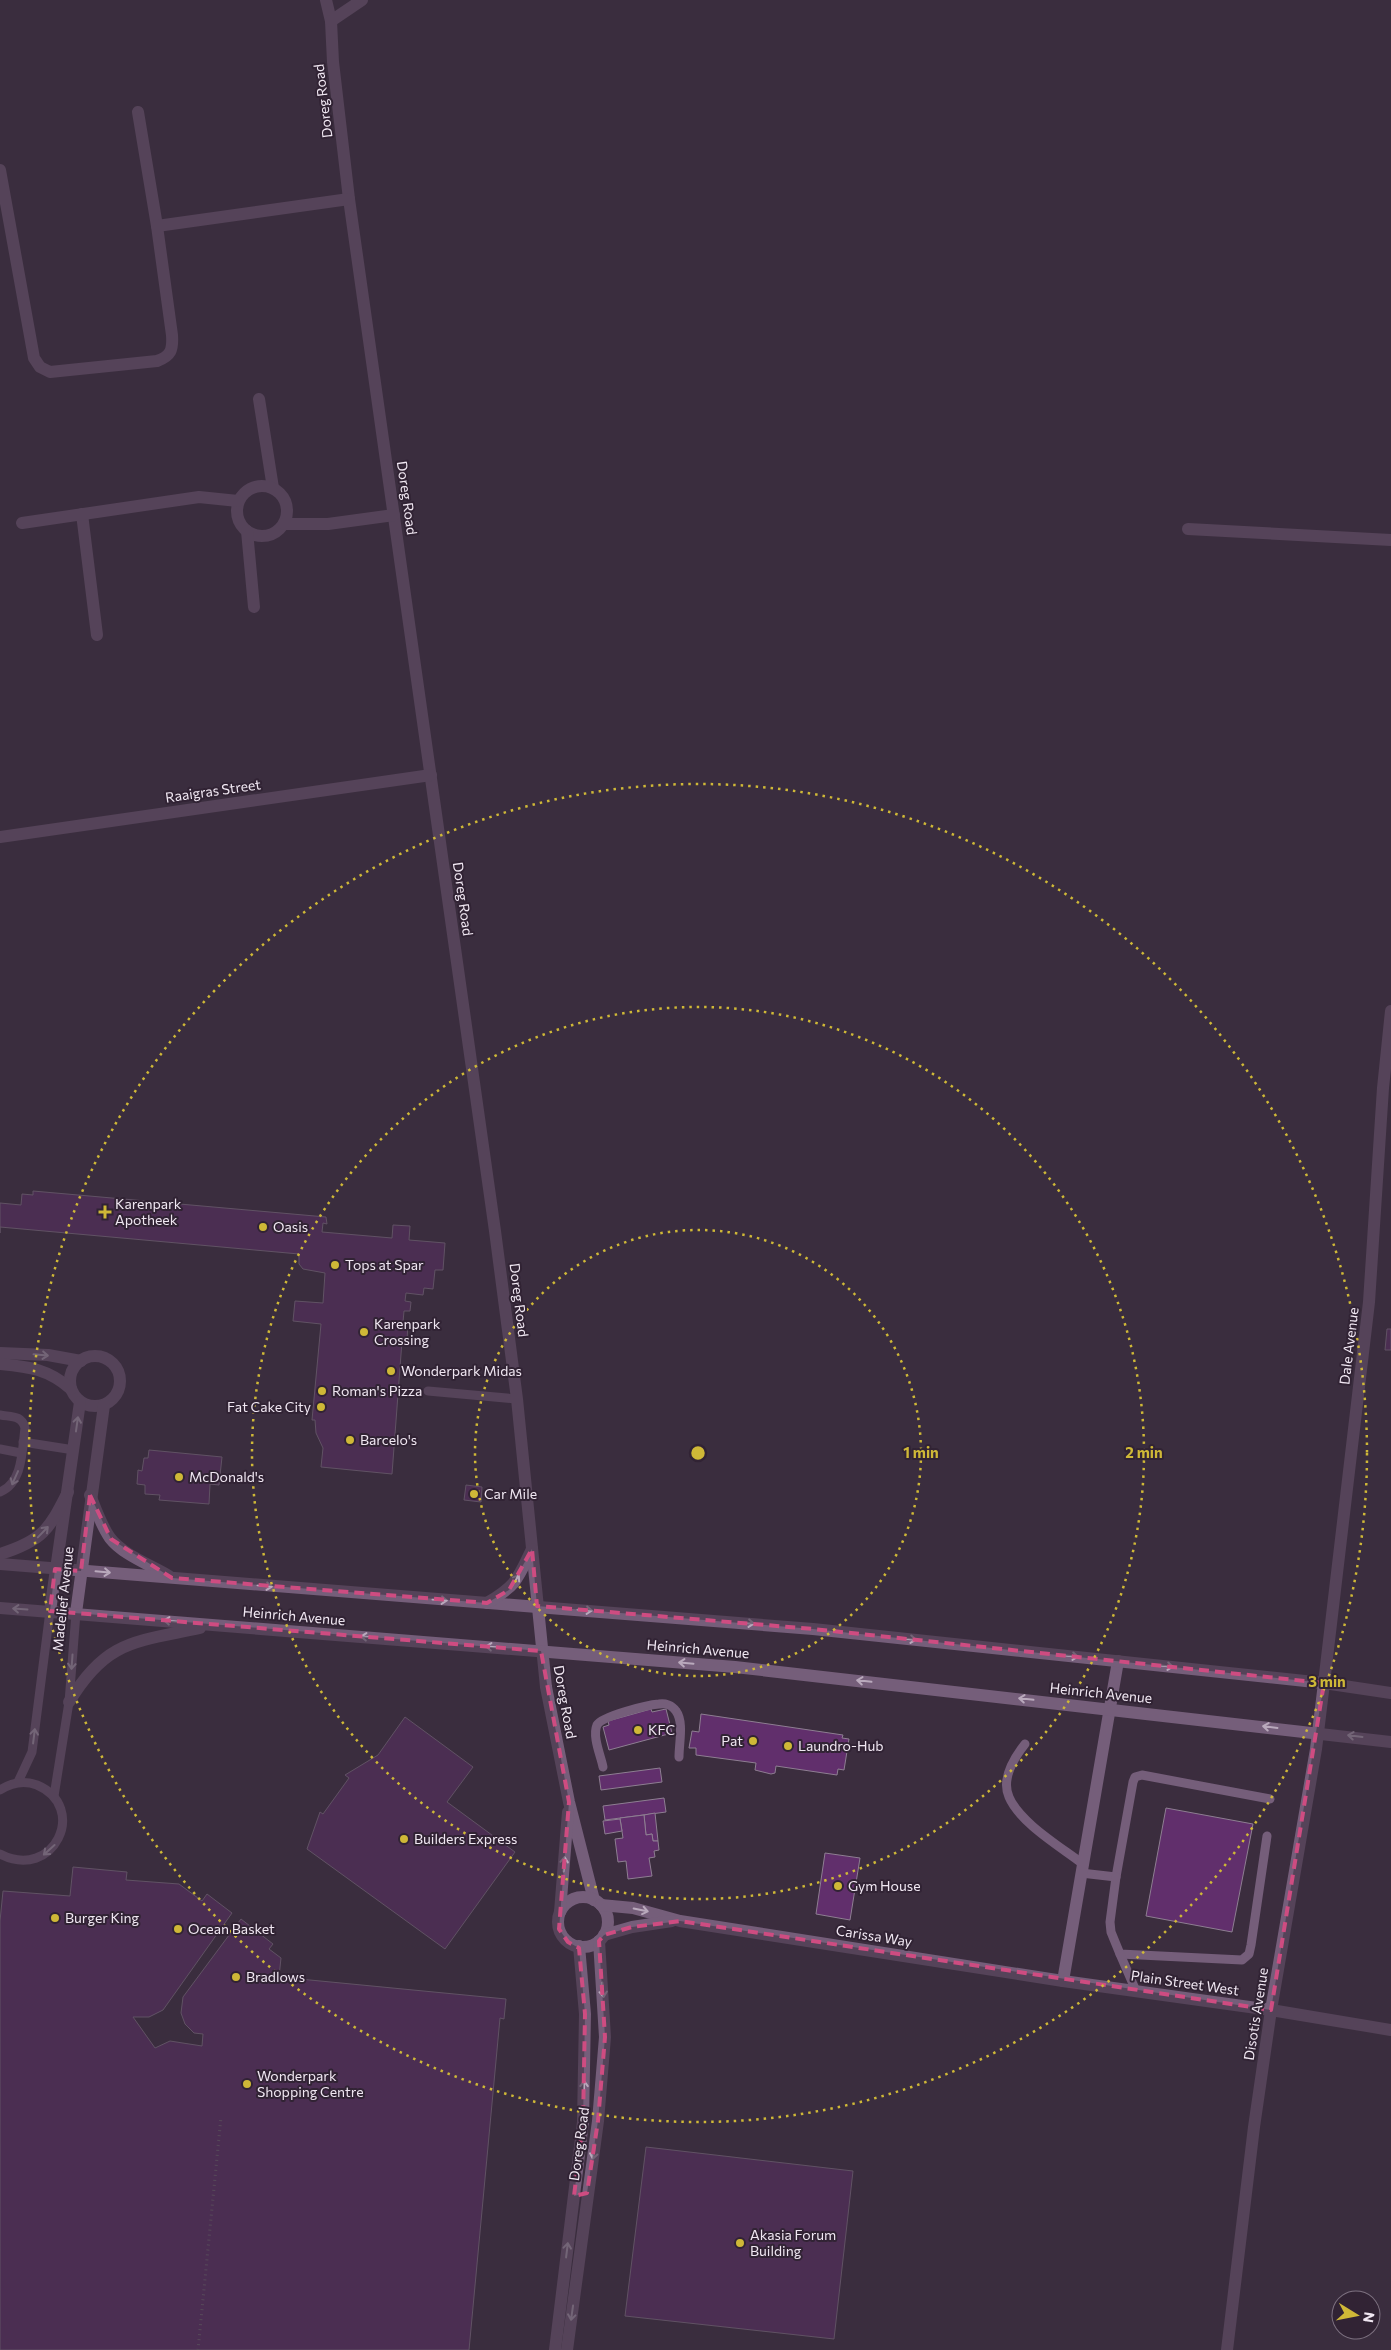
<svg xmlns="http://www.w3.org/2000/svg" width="1391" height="2350" font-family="Commissioner,sans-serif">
<rect width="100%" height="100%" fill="#3b2d3e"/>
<g fill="#612f6c" stroke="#8e7e92">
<polygon points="33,1191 326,1217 327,1224 323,1223 322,1232 392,1238 393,1225 410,1226 409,1240 445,1243 443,1270 435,1270 433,1289 424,1288 423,1295 406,1293 405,1301 411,1302 410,1311 404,1311 403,1322 408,1323 407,1341 402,1341 392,1474 321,1467 323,1448 316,1433 315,1420 312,1420 321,1324 293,1321 295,1301 323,1303 325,1273 303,1269 299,1264 299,1254 0,1227 0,1233 0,1203 21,1205 22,1194 33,1195"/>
<polygon points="1387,1329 1391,1329 1391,1350 1385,1350"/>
<polygon points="149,1450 222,1457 219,1485 210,1484 209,1504 159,1500 160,1495 145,1494 145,1485 137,1484 138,1470 142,1471 144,1458 148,1458"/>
<polygon points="466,1485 482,1487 481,1502 464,1500"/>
<polygon points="651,1709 652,1712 666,1709 672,1733 609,1750 603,1727 609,1725 608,1721"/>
<polygon points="701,1714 843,1735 842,1738 849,1739 844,1770 838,1769 837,1775 776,1766 775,1773 771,1774 755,1770 756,1763 696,1755 696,1748 689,1748 692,1731 699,1732"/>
<polygon points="405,1717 473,1767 447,1802 515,1852 445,1949 307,1849 320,1812 323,1814 349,1778 345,1775 378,1755"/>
<polygon points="660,1768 662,1782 601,1790 599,1776"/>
<polygon points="664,1798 666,1812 605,1820 603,1806"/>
<polygon points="1166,1808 1253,1824 1232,1932 1146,1916"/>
<polygon points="655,1813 658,1841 653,1841 652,1834 646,1835 644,1815"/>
<polygon points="644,1815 646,1835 652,1834 653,1841 658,1841 659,1850 654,1851 655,1857 649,1858 652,1876 628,1879 626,1861 618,1862 615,1839 623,1838 620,1818"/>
<polygon points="620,1819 622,1831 605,1834 603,1821"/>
<polygon points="825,1853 860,1858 850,1920 816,1914"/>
<polygon points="73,1867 127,1872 126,1880 179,1884 202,1901 207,1894 232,1913 163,2010 149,2017 133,2017 155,2048 170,2041 202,2046 203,2034 194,2033 185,2024 181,2013 183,1997 241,1919 273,1944 269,1949 281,1958 279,1977 506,1999 504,2019 500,2018 469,2350 0,2350 0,1921 3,1891 70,1896"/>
<polygon points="646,2147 853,2171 834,2339 625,2316"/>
</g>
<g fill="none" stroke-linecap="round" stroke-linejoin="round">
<polyline stroke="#796c7b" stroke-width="3" stroke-dasharray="1 4" stroke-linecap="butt" points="198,2350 221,2117"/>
<g stroke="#755e7a" stroke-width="9">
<polyline points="428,1391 517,1399"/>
<path d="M0,1415C11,1417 22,1415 25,1428C22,1450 23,1483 0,1492"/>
<polyline points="23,1442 74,1450"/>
<polyline points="0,1449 21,1453"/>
<path d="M1025,1744C1014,1758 1001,1779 1009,1797C1020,1823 1061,1847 1083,1864"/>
<path d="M603,1767C601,1756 592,1737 597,1725C602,1716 647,1705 659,1704C665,1703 672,1705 676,1711C684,1722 679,1743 679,1757"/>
<polyline points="18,1782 32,1752 50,1611"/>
<path d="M0,1790C11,1783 24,1780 37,1785C89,1807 54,1882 0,1854"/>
<polyline points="54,1796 69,1702 76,1613"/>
<polyline points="1081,1873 1116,1877 1133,1782 1135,1777 1142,1775 1270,1799"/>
<polyline points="1116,1877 1110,1922 1111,1932 1120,1954 1242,1960 1249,1954 1251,1945 1267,1836"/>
<polyline points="1120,1954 1136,1991"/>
</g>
<g stroke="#755e7a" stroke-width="12">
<polyline points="326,0 331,21 333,62 349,199 495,1231 517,1399 546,1687 569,1802 594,1900"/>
<polyline points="331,21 362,0"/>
<polyline points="138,112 157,226"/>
<path d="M0,170L34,358L40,367L50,372L157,361C171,356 173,350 172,335L157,226L349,199"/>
<polyline points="259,399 273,488"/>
<circle cx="262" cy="511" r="25"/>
<polyline points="82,514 97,635"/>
<polyline points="22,523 199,497 238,501"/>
<polyline points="284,524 328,524 394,515"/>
<polyline points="1188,529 1391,540"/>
<polyline points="247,531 254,607"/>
<polyline points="0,837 431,775"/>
<polyline points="0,1353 48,1355 81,1361"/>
<circle cx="95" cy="1381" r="25"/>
<path d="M0,1364C30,1367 48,1369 71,1389"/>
<polyline points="50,1611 80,1402"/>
<polyline points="76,1613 104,1405"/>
<circle cx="583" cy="1922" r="25"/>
<polyline points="601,1905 633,1908 680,1921 1063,1981 1271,2010 1391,2030"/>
<polyline points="560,1912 568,1812"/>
<polyline points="604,1935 632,1927 672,1921"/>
<polyline points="1063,1981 1118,1661"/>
<polyline points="555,2350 583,2122 585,2014 579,1946"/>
<polyline points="567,2350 598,2121 605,2037 599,1941"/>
<polyline points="1227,2350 1254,2127 1271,2010 1316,1749 1324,1683 1369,1302 1383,1088 1391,1011"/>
</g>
<g stroke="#755e7a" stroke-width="12">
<path d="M90,1495C96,1510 101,1525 110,1538C123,1555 151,1565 169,1576"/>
<path d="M0,1554C42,1541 49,1530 68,1492"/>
<polyline points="0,1564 813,1629 1324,1683 1391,1693"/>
<path d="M487,1603C517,1585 517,1580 532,1549"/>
<polyline points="0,1608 735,1667 1391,1742"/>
<path d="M69,1702C106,1640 135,1642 200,1628"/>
</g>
</g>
<defs><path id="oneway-shaft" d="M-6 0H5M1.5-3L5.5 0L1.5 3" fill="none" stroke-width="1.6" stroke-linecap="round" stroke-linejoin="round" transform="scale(1.25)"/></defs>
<g stroke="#b9a9bc">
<use href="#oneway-shaft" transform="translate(41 1355) rotate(5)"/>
<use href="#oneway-shaft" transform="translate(77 1424) rotate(-82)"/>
<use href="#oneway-shaft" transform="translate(15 1478) rotate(114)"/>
<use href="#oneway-shaft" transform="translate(43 1532) rotate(-46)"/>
<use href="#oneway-shaft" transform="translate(103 1572) rotate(5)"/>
<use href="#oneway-shaft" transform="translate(515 1581) rotate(-56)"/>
<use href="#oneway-shaft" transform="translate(265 1586) rotate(5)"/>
<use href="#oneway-shaft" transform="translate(440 1600) rotate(4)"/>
<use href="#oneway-shaft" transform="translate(20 1609) rotate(-176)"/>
<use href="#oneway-shaft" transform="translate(585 1610) rotate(4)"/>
<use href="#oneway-shaft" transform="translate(171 1621) rotate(-175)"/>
<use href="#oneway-shaft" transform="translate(747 1623) rotate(5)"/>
<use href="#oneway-shaft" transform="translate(368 1637) rotate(-175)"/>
<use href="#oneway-shaft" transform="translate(909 1639) rotate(6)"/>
<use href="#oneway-shaft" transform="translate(493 1647) rotate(-175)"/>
<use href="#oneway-shaft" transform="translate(1071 1656) rotate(6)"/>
<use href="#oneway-shaft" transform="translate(72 1662) rotate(94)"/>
<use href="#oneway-shaft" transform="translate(686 1663) rotate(-175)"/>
<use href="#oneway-shaft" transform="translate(1166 1666) rotate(6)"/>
<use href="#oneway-shaft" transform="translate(864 1681) rotate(-174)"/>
<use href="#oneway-shaft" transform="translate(1026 1699) rotate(-174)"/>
<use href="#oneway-shaft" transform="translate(1270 1727) rotate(-173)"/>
<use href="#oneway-shaft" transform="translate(34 1736) rotate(-83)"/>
<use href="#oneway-shaft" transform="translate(1355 1736) rotate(-173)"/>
<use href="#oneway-shaft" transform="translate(49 1850) rotate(138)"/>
<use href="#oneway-shaft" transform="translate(564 1864) rotate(-86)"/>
<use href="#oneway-shaft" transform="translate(641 1910) rotate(12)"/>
<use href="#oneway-shaft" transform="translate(603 1990) rotate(85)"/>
<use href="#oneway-shaft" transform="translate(584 2088) rotate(-89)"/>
<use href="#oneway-shaft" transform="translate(594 2152) rotate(99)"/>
<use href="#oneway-shaft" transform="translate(567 2250) rotate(-83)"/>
<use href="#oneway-shaft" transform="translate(572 2313) rotate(98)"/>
</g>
<path d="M0 0H1391V2350H0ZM90,1495L111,1539L172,1578L487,1603L509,1590L532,1549L537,1606L813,1629L1324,1683L1271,2010L680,1921L632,1927L604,1935L599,1941L605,2037L598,2121L587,2193L574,2196L583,2122L585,2014L579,1948L568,1942L559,1929L569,1802L541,1651L50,1611L55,1569L81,1571Z" fill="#3b2d3e" fill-opacity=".55" fill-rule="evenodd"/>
<path fill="none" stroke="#ce4c81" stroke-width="4" stroke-dasharray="10 6" stroke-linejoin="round" d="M90,1495L111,1539L172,1578L487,1603L509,1590L532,1549L537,1606L813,1629L1324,1683L1271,2010L680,1921L632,1927L604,1935L599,1941L605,2037L598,2121L587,2193L574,2196L583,2122L585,2014L579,1948L568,1942L559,1929L569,1802L541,1651L50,1611L55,1569L81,1571Z"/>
<g fill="none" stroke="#cfb837" stroke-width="2.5" stroke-dasharray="2.5 5">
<circle cx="698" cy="1453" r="223"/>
<circle cx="698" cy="1453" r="446"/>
<circle cx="698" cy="1453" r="669"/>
</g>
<g fill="#cfb837" stroke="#312334" stroke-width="2">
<path d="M102.5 1204.5h5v5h5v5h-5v5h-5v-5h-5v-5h5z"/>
<circle cx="263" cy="1227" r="5"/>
<circle cx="335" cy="1265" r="5"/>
<circle cx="364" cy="1332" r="5"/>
<circle cx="391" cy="1371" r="5"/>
<circle cx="322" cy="1391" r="5"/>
<circle cx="321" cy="1407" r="5"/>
<circle cx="350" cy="1440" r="5"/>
<circle cx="179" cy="1477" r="5"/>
<circle cx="474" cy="1494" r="5"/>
<circle cx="638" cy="1730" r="5"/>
<circle cx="753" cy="1741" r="5"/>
<circle cx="788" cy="1746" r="5"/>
<circle cx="404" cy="1839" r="5"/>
<circle cx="838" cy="1886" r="5"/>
<circle cx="55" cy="1918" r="5"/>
<circle cx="178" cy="1929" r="5"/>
<circle cx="236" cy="1977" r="5"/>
<circle cx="247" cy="2084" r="5"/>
<circle cx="740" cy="2243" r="5"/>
</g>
<g text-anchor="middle" stroke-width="4" stroke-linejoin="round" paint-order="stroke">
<g font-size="14" fill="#f0e7f2" stroke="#312334">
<text transform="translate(323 101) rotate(-97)" y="5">Doreg Road</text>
<text transform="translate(407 498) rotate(82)" y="5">Doreg Road</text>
<text transform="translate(213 791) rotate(-8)" y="5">Raaigras Street</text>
<text transform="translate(463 899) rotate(82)" y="5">Doreg Road</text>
<text transform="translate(519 1300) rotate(83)" y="5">Doreg Road</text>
<text transform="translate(1349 1346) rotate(-83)" y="5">Dale Avenue</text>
<text transform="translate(63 1599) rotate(-84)" y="5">Madelief Avenue</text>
<text transform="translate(294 1616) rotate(5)" y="5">Heinrich Avenue</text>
<text transform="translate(698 1649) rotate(5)" y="5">Heinrich Avenue</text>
<text transform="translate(1101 1693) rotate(6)" y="5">Heinrich Avenue</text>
<text transform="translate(565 1702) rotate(80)" y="5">Doreg Road</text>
<text transform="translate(874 1936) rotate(9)" y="5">Carissa Way</text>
<text transform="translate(1185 1983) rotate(8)" y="5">Plain Street West</text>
<text transform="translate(1256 2014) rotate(-81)" y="5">Disotis Avenue</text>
<text transform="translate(579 2144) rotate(-82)" y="5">Doreg Road</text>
</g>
<g font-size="14" fill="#f0e7f2" stroke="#312334" text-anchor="start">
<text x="115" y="1209">Karenpark<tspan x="115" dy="16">Apotheek</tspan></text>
<text x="273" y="1232">Oasis</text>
<text x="345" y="1270">Tops at Spar</text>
<text x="374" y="1329">Karenpark<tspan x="374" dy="16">Crossing</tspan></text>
<text x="401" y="1376">Wonderpark Midas</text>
<text x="332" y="1396">Roman's Pizza</text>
<text x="311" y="1412" text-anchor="end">Fat Cake City</text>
<text x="360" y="1445">Barcelo's</text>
<text x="189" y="1482">McDonald's</text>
<text x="484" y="1499">Car Mile</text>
<text x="648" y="1735">KFC</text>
<text x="743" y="1746" text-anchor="end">Pat</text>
<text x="798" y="1751">Laundro-Hub</text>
<text x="414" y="1844">Builders Express</text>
<text x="848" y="1891">Gym House</text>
<text x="65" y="1923">Burger King</text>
<text x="188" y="1934">Ocean Basket</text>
<text x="246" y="1982">Bradlows</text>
<text x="257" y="2081">Wonderpark<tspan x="257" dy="16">Shopping Centre</tspan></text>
<text x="750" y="2240">Akasia Forum<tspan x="750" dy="16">Building</tspan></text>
</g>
</g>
<circle cx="698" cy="1453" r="8" fill="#cfb837" stroke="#312334" stroke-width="2.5"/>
<g font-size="15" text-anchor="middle" font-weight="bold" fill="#cfb837" stroke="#312334" stroke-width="4" stroke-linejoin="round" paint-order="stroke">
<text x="921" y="1458">1 min</text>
<text x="1144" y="1458">2 min</text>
<text x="1327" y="1687">3 min</text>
</g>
<g transform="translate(1356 2315) rotate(100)"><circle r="24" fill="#312334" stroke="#7d7180"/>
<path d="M0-4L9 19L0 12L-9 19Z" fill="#cfb837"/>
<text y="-8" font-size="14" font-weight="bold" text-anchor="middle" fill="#f0e7f2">N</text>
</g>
</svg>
